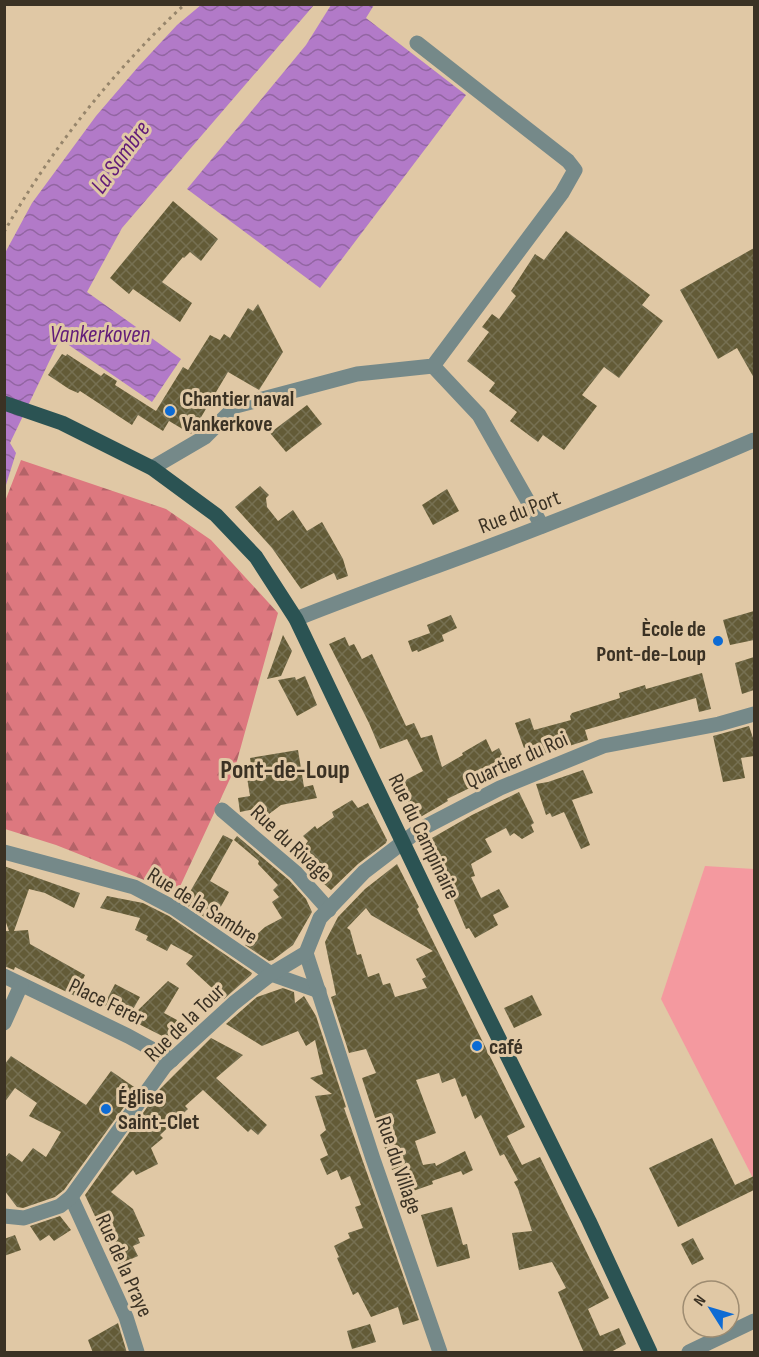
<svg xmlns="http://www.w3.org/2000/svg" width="759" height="1357" font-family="'Sofia Sans Condensed',sans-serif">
<defs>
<pattern id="forest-firs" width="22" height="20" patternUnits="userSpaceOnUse" patternTransform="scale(1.5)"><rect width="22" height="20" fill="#dd787f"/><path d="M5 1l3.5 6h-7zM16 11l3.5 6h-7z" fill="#b46368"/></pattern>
<pattern id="water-waves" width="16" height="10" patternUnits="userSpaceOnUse" patternTransform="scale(1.5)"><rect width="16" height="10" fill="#b27ac8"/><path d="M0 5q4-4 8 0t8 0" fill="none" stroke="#9265a2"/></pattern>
<pattern id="building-cross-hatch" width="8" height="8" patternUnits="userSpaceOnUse" patternTransform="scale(1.5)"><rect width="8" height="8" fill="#635b37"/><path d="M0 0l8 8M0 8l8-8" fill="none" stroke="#767052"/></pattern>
</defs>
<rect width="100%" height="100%" fill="#e0c8a5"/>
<polygon fill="#f4999f" points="705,866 754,869 754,1180 661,999"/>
<polygon fill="url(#forest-firs)" points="21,460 166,509 211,540 278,613 235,768 177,893 56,845 5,829 4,504"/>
<g fill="url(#water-waves)">
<polygon points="201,5 314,5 122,228 87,292 181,359 152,402 60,339 10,443 16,453 5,488 5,253 32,203 96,116 138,67 177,25"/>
<polygon points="331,5 374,5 366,18 466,95 320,288 187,189 306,45"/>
</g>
<g fill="url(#building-cross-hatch)" fill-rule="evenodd">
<polygon points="173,201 218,239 201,261 190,252 184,258 183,257 162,282 192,303 180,322 133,289 129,294 110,278"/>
<polygon points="566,231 650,295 642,305 663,321 619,378 604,367 582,395 597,406 564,450 543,435 538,442 510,421 517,412 489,391 495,383 467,361 489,332 482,327 492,314 499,319 516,296 511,291 535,254 544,260"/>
<polygon points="754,248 754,378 737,348 718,359 680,290"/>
<polygon points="258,304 283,352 259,390 228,372 191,434 169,421 163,431 138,415 132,425 80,391 78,393 69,389 48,375 62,354 66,356 67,354 101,376 104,373 117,381 115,385 156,411 183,367 188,370 210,335 220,340 224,334 230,338 248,308 253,311"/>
<polygon points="307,405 322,424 286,452 270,433"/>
<polygon points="260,486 269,495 266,498 267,507 278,521 293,510 307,531 322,522 343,559 348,576 337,580 334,573 301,589 272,548 235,507"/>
<polygon points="447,489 459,511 433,525 422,505"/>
<polygon points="754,611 754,640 730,645 723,620"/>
<polygon points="451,615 457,628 442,635 444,641 418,652 417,650 412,652 408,641 430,633 427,625"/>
<polygon points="283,635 292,651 281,676 267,679"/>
<polygon points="345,637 349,646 354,644 362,659 372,654 406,726 414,723 421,738 432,735 442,767 463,755 462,753 486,739 492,752 499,748 509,769 447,799 448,801 417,819 411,816 396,785 423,771 407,739 380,749 369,723 329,644"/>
<polygon points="754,657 754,690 742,694 735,663"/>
<polygon points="702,673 711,709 699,712 696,698 585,730 588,740 534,757 530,745 524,748 515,723 530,718 534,730 571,720 570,716 572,713 620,698 619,693 645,685 646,689"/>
<polygon points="305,676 317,705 297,716 278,680 295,677 296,680"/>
<polygon points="749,726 754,741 754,756 741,758 745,778 723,782 713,736"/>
<polygon points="298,750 304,787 313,785 317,798 281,805 269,814 264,807 240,812 238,798 250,796 246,771 252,770 250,758"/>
<polygon points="583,770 593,793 572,800 590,845 581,849 564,812 552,817 550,813 546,815 536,784 548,782"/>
<polygon points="519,792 534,823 531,825 534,832 522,839 514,833 510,836 506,828 485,839 492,852 471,864 475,876 471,877 481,898 499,889 509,907 493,915 498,925 475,938 469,928 466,929 441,870 425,842 472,815"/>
<polygon points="352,800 358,808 368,803 387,840 386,843 358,864 331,890 295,859 308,841 303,836 315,826 317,829 334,817 332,812"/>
<polygon points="223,835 233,840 210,881 229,892 219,910 225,912 218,926 185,904 191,890"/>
<polygon points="237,836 289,880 306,899 312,912 293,945 273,960 269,961 245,945 265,927 282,918 272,902 279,897 273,890 278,885 258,864 259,861 234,840"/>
<path d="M397,864L419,907L417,909L525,1127L507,1136L522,1165L540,1157L609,1298L588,1309L600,1336L619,1328L626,1344L609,1353H584L558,1292L566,1288L552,1262L519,1270L512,1233L532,1231L518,1189L514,1182L518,1180L504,1154L500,1156L481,1115L475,1119L466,1095L462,1097L455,1078L442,1083L439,1073L416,1080L436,1133L415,1141L423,1165L435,1163L436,1166L465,1151L473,1170L463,1175L461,1171L432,1181L433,1184L413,1191L405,1165L392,1170L362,1078L376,1073L366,1049L349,1053L331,997L336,995L325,942L338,917L365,889ZM366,908L371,915L433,951L416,959L426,977L422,979L427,988L395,997L390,983L383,985L379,973L368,977L361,954L357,955L350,930L347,928Z"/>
<polygon points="4,866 80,893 74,908 45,893 29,889 14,931 28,930 30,944 85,975 75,996 15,967 14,970 4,966 4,931 9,931 4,917"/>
<polygon points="107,896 143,903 169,916 252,973 251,975 224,999 186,964 193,956 171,944 167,951 146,940 148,936 135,930 140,918 100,908"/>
<polygon points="168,981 179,988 164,1013 177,1020 168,1039 129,1019"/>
<polygon points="115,984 140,997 128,1018 104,1005"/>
<polygon points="283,988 294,992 295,1003 304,996 316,1016 346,1107 344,1108 419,1320 403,1325 398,1307 371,1317 358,1292 353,1295 337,1258 339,1257 334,1246 350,1238 348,1233 363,1228 355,1207 361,1205 350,1176 341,1180 337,1170 327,1175 320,1159 328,1155 320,1135 326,1130 315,1096 332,1094 310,1078 323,1074 315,1040 306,1046 298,1031 262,1046 226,1024 257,997"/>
<polygon points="532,995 542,1015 514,1028 504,1008"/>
<polygon points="211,1038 243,1055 216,1078 267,1125 258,1135 251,1129 248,1132 203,1090 185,1106 188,1109 160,1135 163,1138 151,1148 158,1164 136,1175 133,1170 111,1192 133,1209 145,1236 138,1238 140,1243 133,1246 138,1256 118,1265 85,1195 160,1089"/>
<polygon points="11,1056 86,1105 111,1071 137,1089 64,1190 55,1197 23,1208 17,1207 4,1190 4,1159 9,1153 22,1162 33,1148 46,1157 61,1132 29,1116 37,1103 15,1088 4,1103 4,1065"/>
<polygon points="712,1138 735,1185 754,1176 754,1190 678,1227 649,1168"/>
<polygon points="452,1207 463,1245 467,1244 470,1258 437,1267 421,1215"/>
<polygon points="60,1216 71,1230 54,1241 49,1235 40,1241 30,1226"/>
<polygon points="15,1235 21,1250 4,1256 4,1239"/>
<polygon points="693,1238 704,1259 692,1265 681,1244"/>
<polygon points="118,1323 127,1353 93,1353 88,1340"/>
<polygon points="370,1324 376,1342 352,1349 347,1331"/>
</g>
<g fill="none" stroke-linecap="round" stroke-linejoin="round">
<path stroke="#96856b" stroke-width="3" stroke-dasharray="3 4.5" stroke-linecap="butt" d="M4,232C52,148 114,70 185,4"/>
<g stroke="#758989" stroke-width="15">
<polyline points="433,366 479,415 542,526"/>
<polyline points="152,468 205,437 236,406 357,374 433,366 562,193 575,170 568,161 417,43"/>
<path d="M296,619C371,589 447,563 522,534C600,504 678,473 754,440"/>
<polyline points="222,810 296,873 329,910"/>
<polyline points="4,852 134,887 174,908 271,974 319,991"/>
<polyline points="306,953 373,1159 440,1352"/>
<polyline points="4,976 128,1036 172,1060"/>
<polyline points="4,1023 21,985"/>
<polyline points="71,1197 126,1317 137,1352"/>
<polyline points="4,1216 24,1218 60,1206 71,1197 165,1066 234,1003 271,974 306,953 320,918 364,872 419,830 500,788 603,746 719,724 754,714"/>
<polyline points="689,1352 754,1321"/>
</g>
<polyline stroke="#2b5353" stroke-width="15" points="4,403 62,423 152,468 216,515 256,557 296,619 428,895 589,1221 650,1352"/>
</g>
<g fill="#0d6bd4" stroke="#e0c8a5" stroke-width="2">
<circle cx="170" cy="411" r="6"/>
<circle cx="718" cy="641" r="6"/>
<circle cx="477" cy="1046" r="6"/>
<circle cx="106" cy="1109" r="6"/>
</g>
<g text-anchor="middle" stroke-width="6" stroke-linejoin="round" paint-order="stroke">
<g font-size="22" font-weight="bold" fill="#3b3224" stroke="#e0c8a5" text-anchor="start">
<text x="182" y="406">Chantier naval<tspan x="182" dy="25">Vankerkove</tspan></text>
<text x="706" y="636" text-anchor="end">Ècole de<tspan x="706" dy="25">Pont-de-Loup</tspan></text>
<text x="489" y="1054">café</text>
<text x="118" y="1104">Église<tspan x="118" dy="25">Saint-Clet</tspan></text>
</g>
<g font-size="22" fill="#3b3224" stroke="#e0c8a5">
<text transform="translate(519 511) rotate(-21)" y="8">Rue du Port</text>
<text transform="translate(516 759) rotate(-24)" y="8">Quartier du Roi</text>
<text transform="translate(425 836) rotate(64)" y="8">Rue du Campinaire</text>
<text transform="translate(292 843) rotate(43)" y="8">Rue du Rivage</text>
<text transform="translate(203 905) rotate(32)" y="8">Rue de la Sambre</text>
<text transform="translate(107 1001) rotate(26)" y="8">Place Ferer</text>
<text transform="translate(184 1022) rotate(-44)" y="8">Rue de la Tour</text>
<text transform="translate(400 1165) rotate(71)" y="8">Rue du Village</text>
<text transform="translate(125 1265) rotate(66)" y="8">Rue de la Praye</text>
</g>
<g font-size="24" font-style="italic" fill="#621c79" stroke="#e0c8a5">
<text transform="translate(120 157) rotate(-54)" y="8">La Sambre</text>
<text x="100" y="342">Vankerkoven</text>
</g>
<g font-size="26" font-weight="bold" fill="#3b3224" stroke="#e0c8a5">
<text x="285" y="778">Pont-de-Loup</text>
</g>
</g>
<rect width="759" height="1357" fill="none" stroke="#3b3224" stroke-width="12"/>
<g transform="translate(711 1309) rotate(307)"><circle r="28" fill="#e0c8a5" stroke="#9e8c71" stroke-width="1.5"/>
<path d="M0-4.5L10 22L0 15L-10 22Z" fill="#0d6bd4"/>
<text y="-9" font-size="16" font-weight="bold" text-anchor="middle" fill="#3b3224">N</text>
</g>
</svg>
